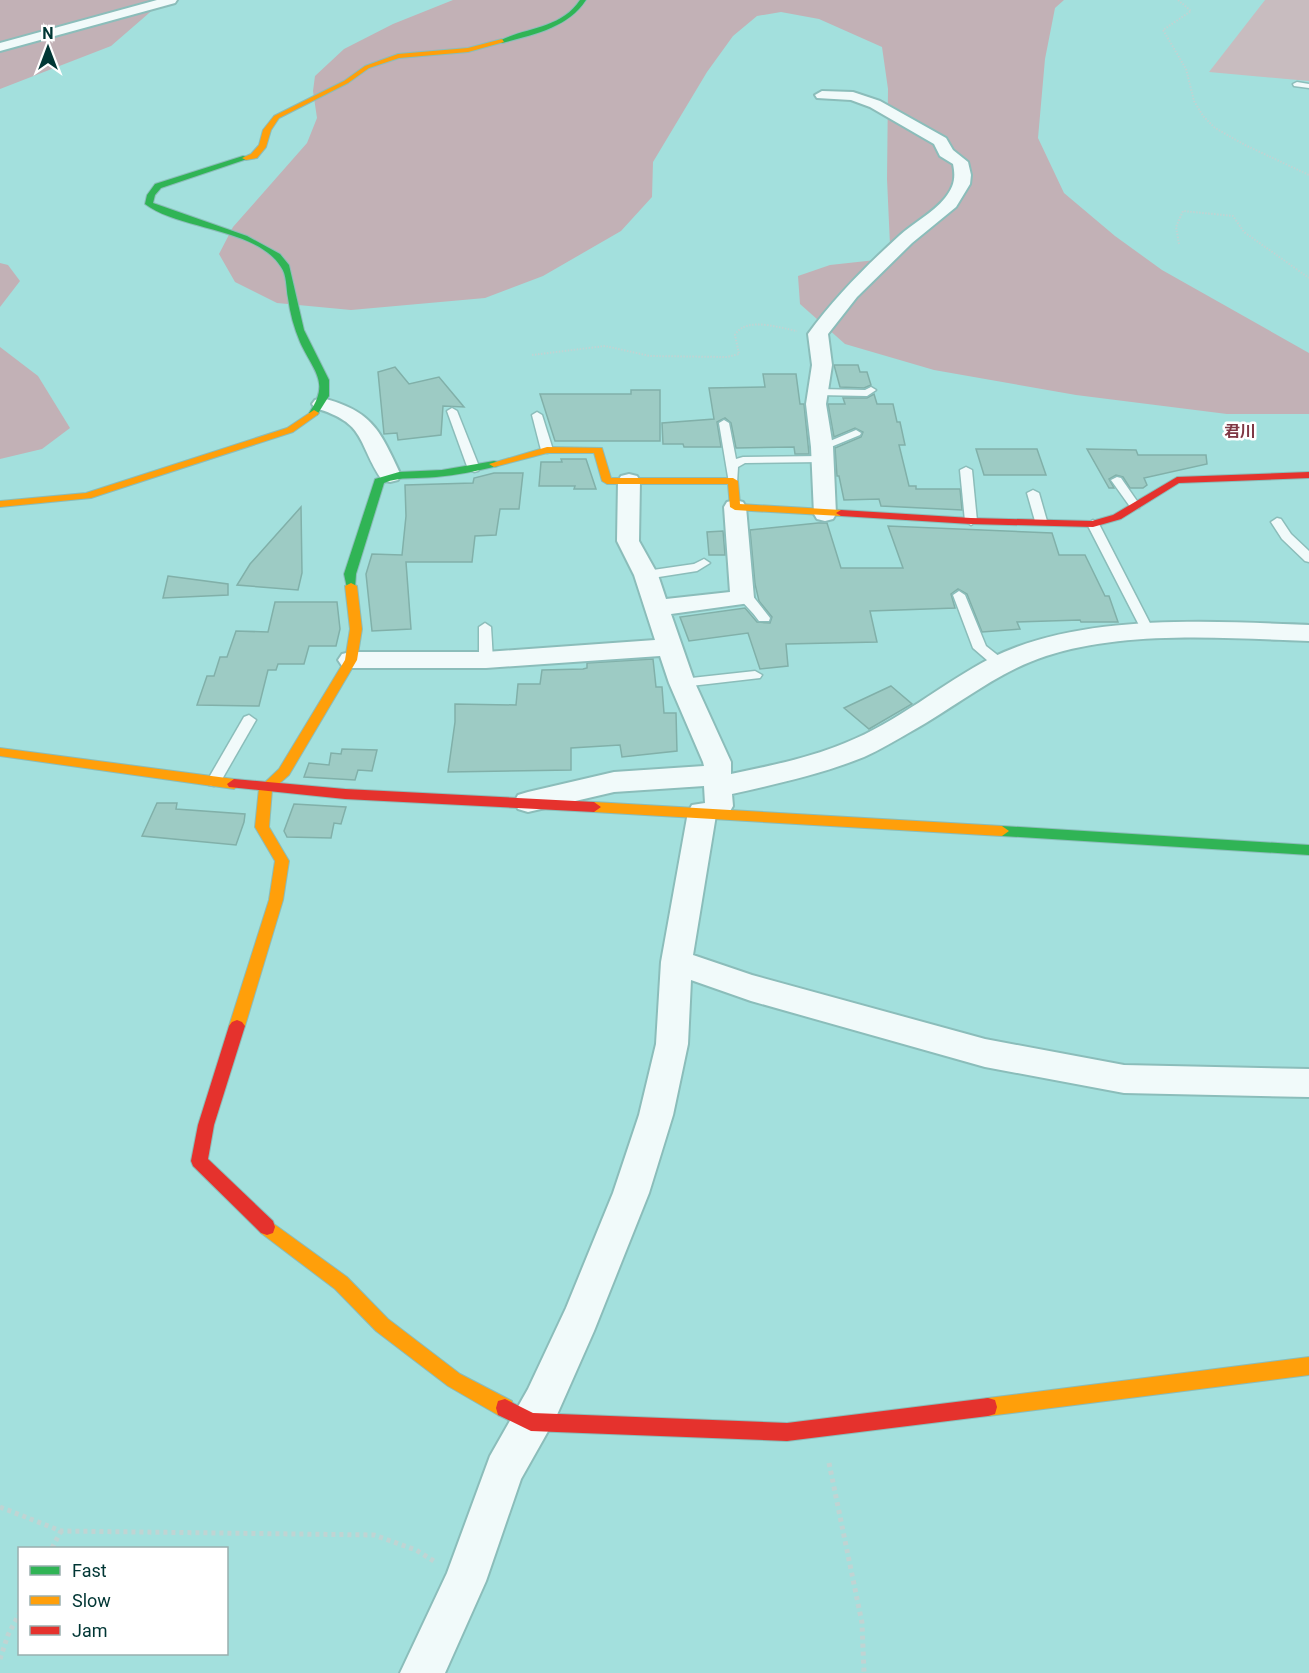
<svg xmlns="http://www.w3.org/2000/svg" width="1309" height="1673" font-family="Roboto,'Noto Sans JP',sans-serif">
<rect width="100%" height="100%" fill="#a3e0dd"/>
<polygon fill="#c8bcbf" points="1265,0 1309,0 1309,81 1209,72"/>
<g fill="#c2b1b6">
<polygon points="0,0 170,0 156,7 111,46 0,89"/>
<polygon points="453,0 1064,0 1055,8 1045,59 1038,138 1064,193 1115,236 1162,270 1309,353 1309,414 1227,414 1076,395 934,370 845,344 800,304 798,276 830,265 894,258 890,245 887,179 888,89 882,47 819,19 781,12 757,16 733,36 707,72 653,162 652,197 621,231 543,276 485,298 351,310 277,303 235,282 219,254 233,227 307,143 317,118 313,91 315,76 344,49 393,24"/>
<polygon points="0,263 8,265 20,281 0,307"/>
<polygon points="0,347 38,376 70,428 42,449 0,459"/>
</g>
<g fill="#9dcbc4" stroke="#81b0a9" stroke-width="1.5">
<polygon points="834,365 858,365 860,372 867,372 871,385 864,388 840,387"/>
<polygon points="395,367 409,384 439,377 464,407 443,406 441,435 398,440 397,433 384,434 378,372"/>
<polygon points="763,374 796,374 800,404 804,404 809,454 795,454 794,447 736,448 731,423 725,418 717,422 721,447 684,447 683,444 663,444 662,423 714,419 709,388 765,387"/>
<polygon points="631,390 660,390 660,441 555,441 540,394 631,394"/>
<polygon points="874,394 877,404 893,404 897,422 900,422 905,445 899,445 909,486 916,486 916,489 960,489 962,510 881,506 879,499 844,500 839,476 837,476 835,448 861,437 863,432 855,428 834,437 828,404 845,404 843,398 867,398"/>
<polygon points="976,449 1037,449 1046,475 984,475"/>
<polygon points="1087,449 1136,450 1138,455 1206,455 1207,464 1144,478 1147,485 1143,488 1130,488 1123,477 1116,475 1109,479 1114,488 1109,488"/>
<polygon points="561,459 586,459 596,489 574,489 575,486 539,486 541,462 562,462"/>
<polygon points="494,473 523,473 519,509 500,509 496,535 475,536 472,562 406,562 411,629 372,631 366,574 372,554 402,555 406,516 405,485 473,483 474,478"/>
<polygon points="301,507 302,573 298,590 237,585 250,564"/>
<polygon points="818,523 827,523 841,568 903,568 888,526 1052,533 1059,555 1085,555 1105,596 1109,596 1118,622 1081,622 1080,620 1017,622 1020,629 982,632 967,594 958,589 951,594 955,608 870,611 877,642 786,644 788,666 760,669 748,633 689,641 680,617 745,608 757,622 770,623 772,617 759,601 755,584 750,530"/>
<polygon points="723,531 725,555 709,555 707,532"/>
<polygon points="168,576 228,584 228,595 163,598"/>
<polygon points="275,602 337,602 340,629 336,646 309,646 304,664 278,664 276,670 268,670 259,706 197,705 207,676 214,676 220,657 227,657 236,631 268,632"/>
<polygon points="653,659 656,687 662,687 664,713 676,713 677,751 622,757 620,745 571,748 571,770 448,772 455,722 455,704 516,705 518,684 540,684 542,670 583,669 587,668 587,663"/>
<polygon points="891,686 912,704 869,729 844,708"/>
<polygon points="342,749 377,750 372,771 358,770 355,780 304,777 309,763 329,765 331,753 341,754"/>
<polygon points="157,803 177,803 176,809 245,814 244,822 236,845 142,836"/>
<polygon points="294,804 346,807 341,824 334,823 331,838 287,837 284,831"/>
</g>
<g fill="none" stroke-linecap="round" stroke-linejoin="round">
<g stroke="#8bbdba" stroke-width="3">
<g id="lane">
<polygon points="1297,82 1309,84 1309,88 1294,86 1293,84"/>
<polygon points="871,387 876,390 867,396 818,395 813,392 818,389 865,390"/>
<polygon points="452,408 457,411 480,469 478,471 474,472 468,469 447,411"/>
<polygon points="537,412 542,415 553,450 551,452 547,453 541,450 532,415"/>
<polygon points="724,420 729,423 736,459 743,457 822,456 828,459 822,462 745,463 738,467 737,483 729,483 719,423"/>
<polygon points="856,430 861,433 860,435 826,449 818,449 816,447"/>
<polygon points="966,467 972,470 977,521 971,525 965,521 960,470"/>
<polygon points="1117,477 1121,478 1139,504 1139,508 1131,508 1111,480"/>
<polygon points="1033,490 1039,493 1047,521 1045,524 1037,524 1035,521 1027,493"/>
<polygon points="1277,518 1281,519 1291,534 1309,551 1309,562 1305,561 1282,539 1271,522"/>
<polygon points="1093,520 1099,524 1154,631 1153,634 1143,634 1142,631 1087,524"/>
<polygon points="704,559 710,563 697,571 646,579 640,575 646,571 694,564"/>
<path d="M741,590L752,595L770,618L769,621H759C752,611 743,603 735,594L737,591Z"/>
<polygon points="959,591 965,595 986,646 1005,661 1007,664 1005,667 995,667 973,648 953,595"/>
<polygon points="485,623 491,627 493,660 486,664 479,660 479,627"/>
<polygon points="755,671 762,675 760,678 682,687 675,683 682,679"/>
<polygon points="249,715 256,720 221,781 214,786 209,785 207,781 244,717"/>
</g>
</g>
<g stroke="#8bbdba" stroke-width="4">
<g id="street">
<polygon points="157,0 177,0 175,3 0,51 0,43"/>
<path d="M822,91L853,92L880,101L946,138L953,150L968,162L971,175L970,184L956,207L912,243L857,297L828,334L832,365L826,404L833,447L836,514L833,519L825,521L817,519L814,514L811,447L806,404L812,365L808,334C834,298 866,266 899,236C913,223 933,213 945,198C954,187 956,178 953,164L940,156L934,144L870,107L851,100L817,98L815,95Z"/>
<path d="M322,398C373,411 380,431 401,475L398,480L390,482L382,480C357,443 367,423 315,408L312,404L315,400Z"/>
<path d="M629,474L637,476L640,481L639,541L658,575L666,599L730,592L724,507L727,502L735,500L743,502L746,507L754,598L750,603L671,614L695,683L731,762V774C769,766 809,758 845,743C898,722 941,684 991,658C1081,613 1210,621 1309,625V641C1226,638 1126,630 1046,656C997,672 957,706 912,731C896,740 880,750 864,757C822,774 776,784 732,794L733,806L729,813L716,815L693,955L752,975L985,1039L1124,1065L1309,1069V1097L1124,1093L985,1067L751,1001L691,980L688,1044L673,1115L649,1193L594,1331L556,1417L521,1479L486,1581L445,1673H400L447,1573L490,1456L528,1389L566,1308L613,1193L639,1115L656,1044L661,962L688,812L692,805L705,803L704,786L614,792L528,812L518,809L514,802L518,795L528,792L614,772L704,766L703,762L669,683L660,656L486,668H351L342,666L338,660L342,654L351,652H486L655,640L634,575L617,541L618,481L621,476Z"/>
</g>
</g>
<g stroke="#8bbdba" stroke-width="2">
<g id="fast">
<path d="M580,0H586C568,28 532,35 502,43L499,41C526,27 561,29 580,0Z"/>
<path d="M243,156L250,158L161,188L155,195L153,203L247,236L280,254L289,265L304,330L329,380V396L317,415L309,413C331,382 313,371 300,342C294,328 290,313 288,298C286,288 287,275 281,267C257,228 179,230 145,204L147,195L155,184Z"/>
<path d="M494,461L498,462V466C477,471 457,475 436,477C418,479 400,476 384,483L356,574L355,588H347L344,574L375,479L399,472L442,470Z"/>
<polygon points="1002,826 1309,845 1309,855 1002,836 995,831"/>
</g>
</g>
<g stroke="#8bbdba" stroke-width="2">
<g id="slow">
<polygon points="502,39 504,42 468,52 399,58 369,68 348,83 279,118 271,130 266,147 257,158 246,160 242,158 251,154 259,145 263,130 274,116 344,81 365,66 398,54 468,48"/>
<polygon points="314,410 319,413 317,415 293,432 91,498 0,507 0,501 86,493 287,428"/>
<polygon points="547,447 602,448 611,478 733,478 738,481 740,504 841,510 846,513 841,516 735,510 730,507 728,484 607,484 602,481 594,453 547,453 494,467 489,464"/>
<polygon points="351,583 357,586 362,629 357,660 289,775 272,790 269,827 289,861 283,900 245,1026 242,1030 237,1032 232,1030 229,1026 269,900 275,861 255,827 259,788 279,769 345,660 350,629 345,586"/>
<polygon points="0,748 234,779 241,784 234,789 0,756"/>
<polygon points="594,802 1002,826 1009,831 1002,836 594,812 587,807"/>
<polygon points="267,1219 347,1277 388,1319 460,1374 512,1401 514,1408 512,1415 505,1417 498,1415 448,1386 376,1331 335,1289 261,1233 259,1227 261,1221"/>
<polygon points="1309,1357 1309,1375 988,1416 981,1414 979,1407 981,1400 988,1398"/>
</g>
</g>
<g stroke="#8bbdba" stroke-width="2">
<g id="jam">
<polygon points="1309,472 1309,478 1179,483 1121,519 1093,527 971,524 841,516 836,513 841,510 971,518 1092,521 1113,515 1177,477"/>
<polygon points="234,779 345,789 594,802 601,807 594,812 345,799 229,787 227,784"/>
<polygon points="237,1020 242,1022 245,1026 214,1125 208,1159 273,1221 275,1227 273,1233 267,1235 261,1233 193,1166 191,1161 198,1125 229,1026 232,1022"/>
<polygon points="988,1398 995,1400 997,1407 995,1414 988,1416 787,1441 531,1431 498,1415 496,1408 498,1401 505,1399 533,1413 787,1423"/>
</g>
</g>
<g stroke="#c0d4d3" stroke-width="2" stroke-dasharray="1.5 1.5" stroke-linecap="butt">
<polyline points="1178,0 1191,11 1163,30 1186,69 1194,101 1203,116 1215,128 1245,145 1309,175"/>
<polyline points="1179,244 1176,227 1183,211 1233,216 1244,232 1309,278"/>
<path d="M532,355L605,346L650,356L727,357L739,354L735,335C746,316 780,328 797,331"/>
</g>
<g stroke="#c0d4d3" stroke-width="5" stroke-dasharray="4 4" stroke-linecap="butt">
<polyline points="829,1463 862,1623 864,1673"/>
<polyline points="0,1507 61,1531 374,1535 416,1550 437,1563"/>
<polyline points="52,1548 61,1531"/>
<polyline points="0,1659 8,1635 20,1612"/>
</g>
<use href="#lane" fill="#f1fafa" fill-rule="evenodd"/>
<use href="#street" fill="#f1fafa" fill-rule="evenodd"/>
<use href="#fast" fill="#30b455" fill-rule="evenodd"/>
<use href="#slow" fill="#ff9f0a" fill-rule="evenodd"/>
<use href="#jam" fill="#e5322d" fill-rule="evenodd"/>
</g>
<g text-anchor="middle" stroke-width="5" stroke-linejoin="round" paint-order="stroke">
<g font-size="16" font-weight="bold" fill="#7f3744" stroke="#fff">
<text x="1240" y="437">君川</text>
</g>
</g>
<rect x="18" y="1547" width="210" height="108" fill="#ffffff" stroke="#99afae" stroke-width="1.5"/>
<rect x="30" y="1566" width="30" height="9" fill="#30b455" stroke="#99afae" stroke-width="1.5"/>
<text x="72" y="1577" font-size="18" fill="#003634">Fast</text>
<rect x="30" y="1596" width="30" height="9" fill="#ff9f0a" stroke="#99afae" stroke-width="1.5"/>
<text x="72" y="1607" font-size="18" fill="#003634">Slow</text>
<rect x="30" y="1626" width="30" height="9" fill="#e5322d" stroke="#99afae" stroke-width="1.5"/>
<text x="72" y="1637" font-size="18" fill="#003634">Jam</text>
<g transform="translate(48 48)" stroke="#ffffff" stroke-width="4.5" paint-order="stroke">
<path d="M0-4.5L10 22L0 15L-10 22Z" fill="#003634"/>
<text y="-9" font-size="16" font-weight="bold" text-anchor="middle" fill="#003634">N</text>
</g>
</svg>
